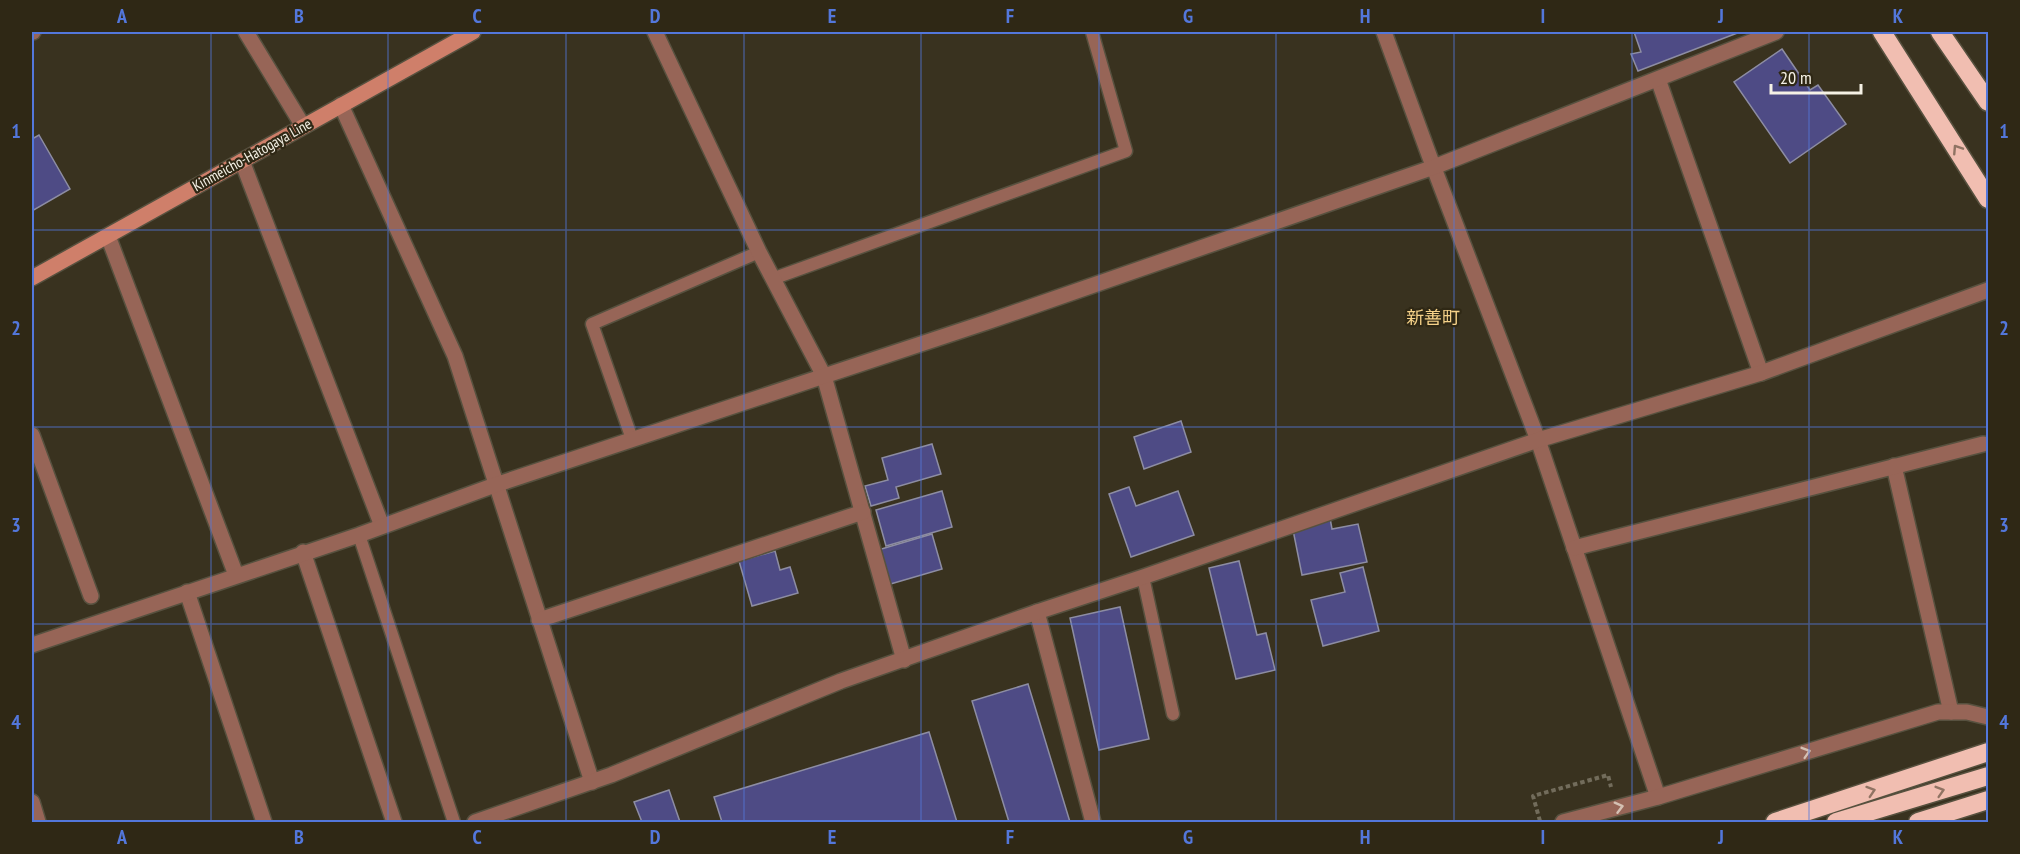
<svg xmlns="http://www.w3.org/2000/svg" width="2020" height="854" font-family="'PT Sans Narrow','Noto Sans JP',sans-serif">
<rect width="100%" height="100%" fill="#39321f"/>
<g fill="#4e4b85" stroke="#8d8da3" stroke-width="1.5">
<polygon points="1634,32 1740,32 1638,71 1631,54 1641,52"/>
<polygon points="1782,49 1810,90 1818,85 1846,124 1790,163 1734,82"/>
<polygon points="39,135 70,189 32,211 32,139"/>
<polygon points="1181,421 1191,452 1144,469 1134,437"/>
<polygon points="932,444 941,474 896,487 899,498 871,506 865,486 888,480 882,458"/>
<polygon points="1129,487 1136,506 1178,491 1194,535 1131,557 1109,494"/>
<polygon points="942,491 952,527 886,546 876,510"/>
<polygon points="1330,518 1332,529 1358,524 1367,562 1302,575 1292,525"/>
<polygon points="932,534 942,569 887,585 878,550"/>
<polygon points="775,551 780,570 790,567 798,593 752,606 739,561"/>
<polygon points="1239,561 1257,635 1266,633 1275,670 1236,679 1209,568"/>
<polygon points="1363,567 1379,631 1323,646 1311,600 1345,592 1340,573"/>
<polygon points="1120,607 1149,739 1099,750 1070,618"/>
<polygon points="1028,684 1070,822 1009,822 972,701"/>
<polygon points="929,732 957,822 722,822 714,797"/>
<polygon points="669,790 680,822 642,822 634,802"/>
</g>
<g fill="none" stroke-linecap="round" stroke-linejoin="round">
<g stroke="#57513f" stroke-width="15">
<g id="lane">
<polyline points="772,279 1126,151 1092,32"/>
<polyline points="632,439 592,324 759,252"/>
<polyline points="359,535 454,822"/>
<polyline points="1143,577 1173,714"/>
</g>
</g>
<g stroke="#57513f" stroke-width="18">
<g id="street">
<polyline points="32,32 33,32"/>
<polyline points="246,32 303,126"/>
<polyline points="655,32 759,252 824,376 904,660"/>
<polyline points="1384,32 1429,155 1538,440 1658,797"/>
<polyline points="1658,79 1761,373"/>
<polyline points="341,105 455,356 592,782"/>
<polyline points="242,161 382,526"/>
<polyline points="108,236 236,575"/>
<polyline points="32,435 91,596"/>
<polyline points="1894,466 1951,712"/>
<polyline points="1574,548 1983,444"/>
<polyline points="303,552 394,822"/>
<polyline points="187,592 264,822"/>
<polyline points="1037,612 1093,822"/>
<polyline points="539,620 863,512"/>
<polyline points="32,645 359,535 495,485 987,322 1434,167 1776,32"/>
<polyline points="32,802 38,822"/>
<polyline points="475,822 611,775 841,681 1037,612 1143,577 1538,440 1761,373 1988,290"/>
<polyline points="1563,822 1658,797 1938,712 1967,712 1988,717"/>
</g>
</g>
<g stroke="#57513f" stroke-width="18">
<polyline id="secondary" points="32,278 473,32"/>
</g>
<g stroke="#57513f" stroke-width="21">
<g id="highway">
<polyline points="1882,32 1988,199"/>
<polyline points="1940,32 1988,102"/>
<polyline points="1775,822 1988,752"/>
<polyline points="1836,822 1988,776"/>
<polyline points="1918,822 1988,800"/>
</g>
</g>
<polyline stroke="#726c5b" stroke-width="4" stroke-dasharray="4.5 3" stroke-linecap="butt" points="1540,821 1533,796 1608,775 1611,787"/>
<use href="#lane" stroke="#976557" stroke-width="12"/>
<use href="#street" stroke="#976557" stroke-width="15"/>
<use href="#secondary" stroke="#cf7f6a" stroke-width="15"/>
<use href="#highway" stroke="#f1beb1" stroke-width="18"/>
</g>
<defs><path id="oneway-chevron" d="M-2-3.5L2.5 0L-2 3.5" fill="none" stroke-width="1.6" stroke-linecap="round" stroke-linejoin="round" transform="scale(1.5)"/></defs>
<g stroke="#907363">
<use href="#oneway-chevron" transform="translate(1957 149) rotate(-123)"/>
<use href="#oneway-chevron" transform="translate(1871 791) rotate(-18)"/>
<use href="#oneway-chevron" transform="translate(1940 791) rotate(-17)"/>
</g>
<g stroke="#d4c0b3">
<use href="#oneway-chevron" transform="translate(1806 752) rotate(-17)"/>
<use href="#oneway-chevron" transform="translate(1619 807) rotate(-15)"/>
</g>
<path fill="none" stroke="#5377db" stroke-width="1.5" stroke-opacity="0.55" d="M211,32V822M388,32V822M566,32V822M744,32V822M921,32V822M1099,32V822M1276,32V822M1454,32V822M1632,32V822M1809,32V822M32,230H1988M32,427H1988M32,624H1988"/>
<g text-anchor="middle" stroke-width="4.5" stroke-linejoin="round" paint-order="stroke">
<g font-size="15" fill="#f5f1e5" stroke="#2f2815">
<text transform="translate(252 155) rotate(-29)" y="5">Kinmeicho-Hatogaya Line</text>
</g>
<g font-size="18" fill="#f6d289" stroke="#2f2815">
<text x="1433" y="324">新善町</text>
</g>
</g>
<rect width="2020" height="854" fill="none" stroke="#2f2815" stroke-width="66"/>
<path d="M1771 84v9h90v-9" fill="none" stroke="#f5f1e5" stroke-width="3"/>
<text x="1780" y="84" font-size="18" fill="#f5f1e5" stroke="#2f2815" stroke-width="4.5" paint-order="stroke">20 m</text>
<rect x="33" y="33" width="1954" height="788" fill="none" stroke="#5377db" stroke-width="2"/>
<g font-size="20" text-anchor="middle" font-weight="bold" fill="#5377db">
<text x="122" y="23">A</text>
<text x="299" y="23">B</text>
<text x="477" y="23">C</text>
<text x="655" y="23">D</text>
<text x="832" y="23">E</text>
<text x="1010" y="23">F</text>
<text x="1188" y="23">G</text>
<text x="1365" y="23">H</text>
<text x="1543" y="23">I</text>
<text x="1721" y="23">J</text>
<text x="1898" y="23">K</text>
<text x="16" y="138">1</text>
<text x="2004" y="138">1</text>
<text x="16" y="335">2</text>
<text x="2004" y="335">2</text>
<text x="16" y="532">3</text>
<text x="2004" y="532">3</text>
<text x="16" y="729">4</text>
<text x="2004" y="729">4</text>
<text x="122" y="844">A</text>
<text x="299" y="844">B</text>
<text x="477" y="844">C</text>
<text x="655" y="844">D</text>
<text x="832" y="844">E</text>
<text x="1010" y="844">F</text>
<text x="1188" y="844">G</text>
<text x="1365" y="844">H</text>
<text x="1543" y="844">I</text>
<text x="1721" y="844">J</text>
<text x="1898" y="844">K</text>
</g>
</svg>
